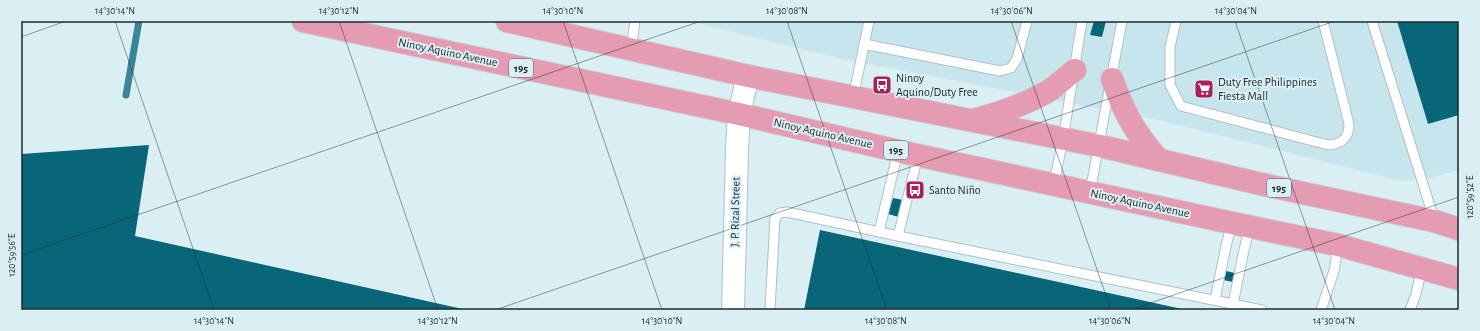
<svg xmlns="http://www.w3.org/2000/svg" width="1480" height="331" font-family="'Alegreya Sans',sans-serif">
<rect width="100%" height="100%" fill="#daeff4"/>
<polygon fill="#c7e5ed" points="689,21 1459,21 1459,170 1433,177 1402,181 1159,120 843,59"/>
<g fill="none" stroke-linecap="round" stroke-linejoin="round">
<polyline stroke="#3a8698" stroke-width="7" points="126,95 139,21"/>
</g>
<g fill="#086678">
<polygon points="1094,21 1106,21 1102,37 1090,35"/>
<polygon points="1397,21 1459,21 1459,115 1428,124"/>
<polygon points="149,145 135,236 467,310 21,310 21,154"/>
<polygon points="893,198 903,200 899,217 888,214"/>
<polygon points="820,230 1182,309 1182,310 804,310"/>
<polygon points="1226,271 1235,273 1233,282 1223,280"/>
</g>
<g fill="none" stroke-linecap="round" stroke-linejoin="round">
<g stroke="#adc1c7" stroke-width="11">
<g id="lane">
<path d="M1176,21L1170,47V85L1181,106L1328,145C1342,144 1349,138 1349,124L1323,21"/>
<polyline points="1372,21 1434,219"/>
<polyline points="864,44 1000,71 1011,68 1017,59 1027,21"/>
<polyline points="631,49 635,21"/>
<polyline points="853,98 869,21"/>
<polyline points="1054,184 1063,139 1082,21"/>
<polyline points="1090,192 1122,21"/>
<polyline points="879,232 898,151"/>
<polyline points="898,236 918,156"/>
<polyline points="1215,300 1226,246 1232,223"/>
<polyline points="1233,304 1244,250 1250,227"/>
<polyline points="770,310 775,218 780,213 787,212 898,236 1262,310"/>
<polyline points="1321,310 1334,271 1338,245"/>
<polyline points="1410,310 1416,294 1422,268"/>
</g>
</g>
<g stroke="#adc1c7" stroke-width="24">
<polyline id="secondary" points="733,310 737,149 739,114 748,76"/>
</g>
<g stroke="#cacccc" stroke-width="24">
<g id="primary">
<polyline points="303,21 739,114 898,151 1232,223 1338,245 1459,279"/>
<polyline points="507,21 748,76 1100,146 1261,184 1434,221 1459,229"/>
<path d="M1112,79C1124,113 1135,133 1159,160"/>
<path d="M977,119C1003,112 1027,104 1050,90C1059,84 1067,76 1075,70"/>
</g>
</g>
<use href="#lane" stroke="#fff" stroke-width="9"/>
<use href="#secondary" stroke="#fff" stroke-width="22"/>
<use href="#primary" stroke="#e59bb2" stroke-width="22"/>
</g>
<path fill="none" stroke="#222a2c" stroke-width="1" stroke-opacity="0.45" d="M115,21L214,310M339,21L438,310M563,21L662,310M787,21L887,310M1011,21L1111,310M1235,21L1335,310M21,37L66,21M21,255L701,21M495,310L1335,21M1130,310L1459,197"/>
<defs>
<g id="bus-square" transform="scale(1)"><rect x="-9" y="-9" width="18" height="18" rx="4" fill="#ad1f58" stroke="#daeff4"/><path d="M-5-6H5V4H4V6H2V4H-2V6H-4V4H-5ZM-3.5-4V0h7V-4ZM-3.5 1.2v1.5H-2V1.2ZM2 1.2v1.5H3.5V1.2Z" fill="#fff"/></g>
<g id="supermarket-square" transform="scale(1)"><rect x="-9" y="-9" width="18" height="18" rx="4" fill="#ad1f58" stroke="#daeff4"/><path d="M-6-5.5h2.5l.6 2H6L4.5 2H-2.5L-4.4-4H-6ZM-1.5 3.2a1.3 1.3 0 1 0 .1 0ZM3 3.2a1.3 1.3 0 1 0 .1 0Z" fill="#fff"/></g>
</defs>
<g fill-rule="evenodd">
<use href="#bus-square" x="882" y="85"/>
<use href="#supermarket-square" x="1204" y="89"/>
<use href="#bus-square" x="915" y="190"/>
</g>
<g text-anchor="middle" stroke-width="4" stroke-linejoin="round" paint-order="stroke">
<g fill="#daeff4" stroke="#596568" stroke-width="1">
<rect x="509" y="59" width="24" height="18" rx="3"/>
<rect x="884" y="141" width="24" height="18" rx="3"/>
<rect x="1267" y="179" width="24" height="18" rx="3"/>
</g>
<g font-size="11" font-weight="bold" fill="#222a2c">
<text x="521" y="72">195</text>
<text x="896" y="154">195</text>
<text x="1279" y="192">195</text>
</g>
<g font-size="12" fill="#222a2c" stroke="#daeff4">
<text transform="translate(448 52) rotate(12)" y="4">Ninoy Aquino Avenue</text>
<text transform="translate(823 133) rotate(13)" y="4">Ninoy Aquino Avenue</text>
<text transform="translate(1140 203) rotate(12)" y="4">Ninoy Aquino Avenue</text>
<text transform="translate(735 212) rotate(-89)" y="4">J. P. Rizal Street</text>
</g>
<g font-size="12" fill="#222a2c" stroke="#daeff4" text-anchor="start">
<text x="896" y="82">Ninoy<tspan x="896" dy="14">Aquino/Duty Free</tspan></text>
<text x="1218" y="86">Duty Free Philippines<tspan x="1218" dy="14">Fiesta Mall</tspan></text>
<text x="929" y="194">Santo Niño</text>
</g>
</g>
<rect width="1480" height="331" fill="none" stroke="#daeff4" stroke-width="44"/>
<rect x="22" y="22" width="1436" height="287" fill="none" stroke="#222a2c" stroke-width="1.5"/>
<g font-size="10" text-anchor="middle" fill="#222a2c">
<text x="115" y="14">14°30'14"N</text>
<text x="339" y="14">14°30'12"N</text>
<text x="563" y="14">14°30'10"N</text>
<text x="787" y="14">14°30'08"N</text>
<text x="1012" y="14">14°30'06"N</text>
<text x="1236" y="14">14°30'04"N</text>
<text transform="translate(1469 197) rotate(-90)" y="4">120°59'52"E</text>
<text transform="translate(11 255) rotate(-90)" y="4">120°59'56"E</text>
<text x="214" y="324">14°30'14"N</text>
<text x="438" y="324">14°30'12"N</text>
<text x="662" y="324">14°30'10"N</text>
<text x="886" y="324">14°30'08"N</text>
<text x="1110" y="324">14°30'06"N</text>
<text x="1334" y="324">14°30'04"N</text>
</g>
</svg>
